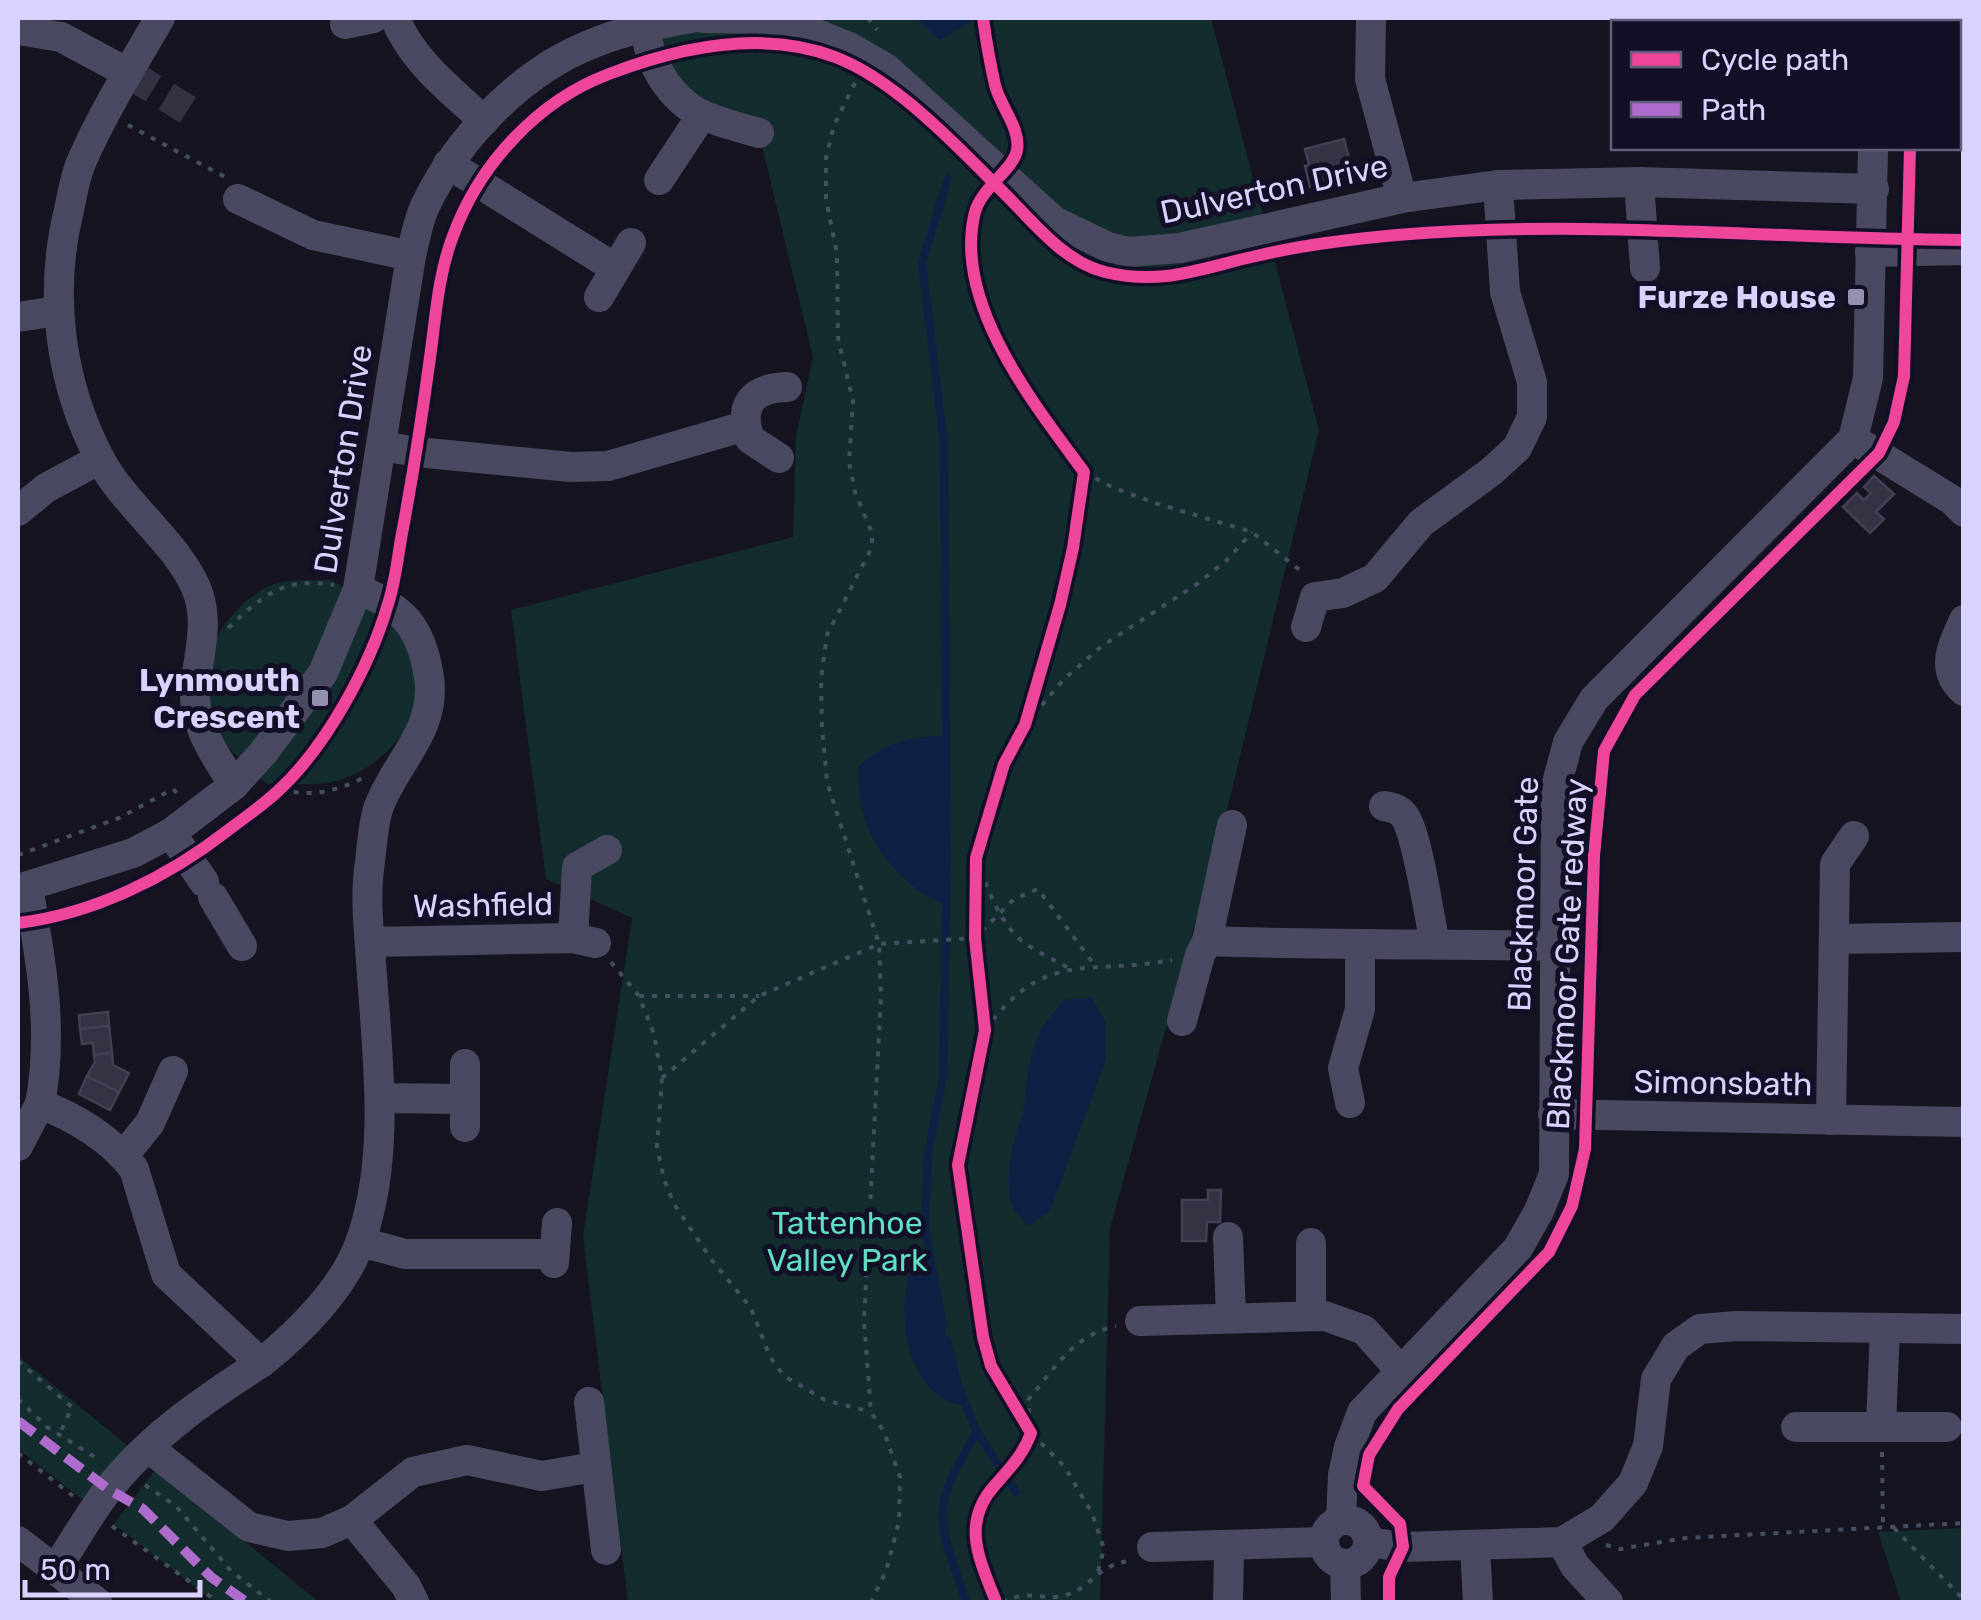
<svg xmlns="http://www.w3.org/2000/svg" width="1981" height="1620" font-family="Rubik,sans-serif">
<rect width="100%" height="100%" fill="#161421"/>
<g fill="#132c2d">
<polygon points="647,18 1211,18 1319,430 1229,802 1110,1228 1100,1602 628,1602 583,1236 632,918 546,879 511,610 793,537 796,436 813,357 759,134 683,102"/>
<path d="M330,580L395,616C401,634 413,655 415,674C422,723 387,763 343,779C322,787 289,783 266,784C252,769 222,745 214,728C186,674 220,611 269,586C285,578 312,581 330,580Z"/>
<polygon points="18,1356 129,1447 87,1503 18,1449"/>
<polygon points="156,1469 319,1602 215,1602 114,1524"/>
<polygon points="1963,1528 1963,1602 1901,1602 1878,1532"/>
</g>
<g fill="#0d2144">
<polygon points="917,18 977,18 977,19 939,40"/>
<path d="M946,736V907C890,878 854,831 859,766C887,741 908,737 946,736Z"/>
<path d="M1092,998L1106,1023V1059L1050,1211L1028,1226C1024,1221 1017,1214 1014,1208C1004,1188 1010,1157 1015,1137C1017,1127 1023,1117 1024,1107C1030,1059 1029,1035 1066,999Z"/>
<path d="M929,1244L938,1308L967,1406C910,1401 897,1323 908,1278C911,1265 921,1254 929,1244Z"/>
</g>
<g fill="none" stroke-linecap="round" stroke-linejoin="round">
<g stroke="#0d2144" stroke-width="8">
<polyline points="943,1326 925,1227 928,1153 943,1077 947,861 944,444 922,263 948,178"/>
<path d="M947,1340L958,1385L977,1432C928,1513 938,1517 966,1602"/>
<polyline points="977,1432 1016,1492"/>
</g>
</g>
<g fill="#343243" stroke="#433f54" stroke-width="2.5">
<polygon points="1344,139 1350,162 1343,164 1347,178 1310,187 1305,166 1309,165 1305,149"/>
<polygon points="1874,476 1894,494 1876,512 1884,519 1870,533 1843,507 1857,493 1864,500 1871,493 1864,487"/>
<polygon points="108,1012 109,1026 80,1029 79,1015"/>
<polygon points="109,1026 112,1053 94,1055 93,1043 82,1044 80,1029"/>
<polygon points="112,1053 113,1065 129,1073 119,1092 87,1076 95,1062 94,1055"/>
<polygon points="87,1076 119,1092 110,1110 79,1094"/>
<polygon points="1208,1190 1221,1190 1220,1222 1207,1222 1206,1241 1182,1241 1182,1200 1208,1200"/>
</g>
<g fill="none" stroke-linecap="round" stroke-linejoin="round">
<polyline stroke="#333142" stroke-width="30" stroke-dasharray="30 15" stroke-linecap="butt" points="128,73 188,110"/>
<g stroke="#44505f" stroke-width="4" stroke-dasharray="5 8" stroke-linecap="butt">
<polyline points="868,18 877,30"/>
<polyline points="855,83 834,125 826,158 826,199 837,254 838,338 853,401 849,462 855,492 872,533 872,547 827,635 821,679 822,727 827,782 879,944 881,996 864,1321 871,1412 884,1432 900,1477 899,1522 886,1571 871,1602"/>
<polyline points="128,125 225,177"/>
<polyline points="1084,472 1112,487 1155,503 1252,532 1302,572"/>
<path d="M228,628C264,595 282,577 334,585"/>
<polyline points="1025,725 1064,679 1102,646 1197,584 1227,560 1252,532"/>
<path d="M281,789C309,798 337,791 363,778"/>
<polyline points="18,855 119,818 173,789 180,796"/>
<path d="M976,858C987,886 998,921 1022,941C1036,952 1055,960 1070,969"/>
<polyline points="611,962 639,996 654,1034 662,1078 657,1147 664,1179 674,1204 711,1259 751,1308 770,1357 784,1376 825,1400 871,1412"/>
<polyline points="639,996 759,996"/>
<path d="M985,1030C1046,948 1085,976 1172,960"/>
<polyline points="662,1078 759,996 879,944 975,938 1014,899 1038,889 1096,967"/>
<polyline points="18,1361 72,1407 60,1433"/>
<polyline points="18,1399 47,1427 98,1459"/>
<polyline points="1882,1452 1883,1528"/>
<polyline points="18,1453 73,1496"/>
<polyline points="145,1485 176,1506 231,1571 271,1602"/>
<polyline points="112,1526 218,1602"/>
<polyline points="1894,1528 1964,1600"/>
<polyline points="1606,1545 1620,1549 1685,1538 1964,1523"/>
<path d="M1098,1571L1104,1549L1092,1513L1064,1466L1031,1433L1028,1400C1056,1367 1072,1336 1116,1326"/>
<path d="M1002,1602C1033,1588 1043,1602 1066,1595C1091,1588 1098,1564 1130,1561"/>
</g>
<g stroke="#4a4962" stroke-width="30">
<path d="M160,18C132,66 102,114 80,165C75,179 72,195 69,210C48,294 60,384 101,461C126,507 185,550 199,596C209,629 196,662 195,695C195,727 217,759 234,785"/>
<path d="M395,18C412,61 451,90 484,121"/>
<path d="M647,18C642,56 670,101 705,116C722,123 741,128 759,133"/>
<polyline points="704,18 760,19 802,28 851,48 887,69 1054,221 1108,247 1128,252 1180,248 1402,198 1498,185 1639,182 1874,189"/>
<polyline points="1371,18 1370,79 1402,198"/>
<polyline points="1876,22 1876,18"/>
<polyline points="345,24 373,18"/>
<polyline points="18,30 61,37 128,73"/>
<polyline points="1958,79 1964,79"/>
<polyline points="448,164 615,268"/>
<polyline points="659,180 702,115"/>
<polyline points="1639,182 1645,268"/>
<polyline points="238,199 313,235 411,256"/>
<polyline points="1870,252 1964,250"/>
<polyline points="599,297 631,243"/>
<polyline points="18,317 57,311"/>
<polyline points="1853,439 1952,500 1964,512"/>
<polyline points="382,446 417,452 571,467 608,466 745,426"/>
<path d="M779,458L750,439C738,405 752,388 787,387"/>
<polyline points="18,511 46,488 100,459"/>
<path d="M1964,620C1953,645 1939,669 1964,691"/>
<polyline points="1306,627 1315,597 1343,593 1375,578 1421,523 1492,471 1517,448 1532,417 1532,382 1505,292 1498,185"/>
<path d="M1384,806C1392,807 1400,809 1405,817C1418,837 1429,916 1435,944"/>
<polyline points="171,833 204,882"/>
<path d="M28,888C41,959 54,1031 40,1104C75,1117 111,1139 134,1169L166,1274L261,1363C299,1333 345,1287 361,1240C390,1157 378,1062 372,976C370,939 364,898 370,862C372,845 373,825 378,809C394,763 437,731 429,677C421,627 404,608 358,589"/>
<path d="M18,889L133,853L171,833L234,785L263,753L323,673L358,589L411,256C415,239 418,220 426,204C459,136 523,70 594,43C625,30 658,24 691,18"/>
<polyline points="213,897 242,946"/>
<polyline points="573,938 577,867 607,850"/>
<polyline points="1834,939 1964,937"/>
<path d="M1207,941C1323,945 1438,944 1553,946"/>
<polyline points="370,942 573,938 596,943"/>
<polyline points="1182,1021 1200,955 1207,941 1232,825"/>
<polyline points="465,1064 465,1127"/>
<polyline points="380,1098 464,1099"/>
<polyline points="1350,1103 1343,1068 1360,1009 1360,947"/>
<polyline points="1553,1114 1964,1122"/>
<polyline points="1831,1120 1835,864 1854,836"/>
<polyline points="18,1146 40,1104"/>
<polyline points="124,1155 150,1123 173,1071"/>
<polyline points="1228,1237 1231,1317"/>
<polyline points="361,1242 405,1254 553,1254"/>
<polyline points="1311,1243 1311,1316"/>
<polyline points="554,1263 557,1223"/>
<polyline points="1140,1321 1325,1316 1364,1330 1400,1370"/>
<polyline points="589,1402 606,1550"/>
<polyline points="1881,1426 1885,1329"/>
<polyline points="1796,1427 1947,1427"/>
<polyline points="149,1448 249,1527 288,1536 322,1533 352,1520 413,1472 467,1460 542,1476 594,1467"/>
<circle cx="1346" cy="1542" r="22"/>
<polyline points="352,1520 406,1586 414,1602"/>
<polyline points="1341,1520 1343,1475 1349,1447 1362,1412 1518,1248 1539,1211 1554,1174 1556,787 1568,742 1594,699 1853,439 1868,378 1873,148"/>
<polyline points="18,1541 97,1602"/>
<polyline points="1368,1542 1403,1547 1562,1542 1602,1518 1633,1483 1648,1446 1656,1379 1676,1346 1700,1329 1736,1326 1964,1329"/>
<polyline points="1562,1542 1575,1566 1608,1602"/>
<polyline points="1152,1547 1324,1542"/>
<polyline points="1475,1547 1478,1602"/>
<polyline points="1345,1564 1346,1602"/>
<path d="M56,1569C73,1543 88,1516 107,1491C148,1438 205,1399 261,1363"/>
<polyline points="1228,1602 1229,1545"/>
</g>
<polyline stroke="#b06ccc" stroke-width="10" stroke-dasharray="20 10" stroke-linecap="butt" points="18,1421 108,1489 143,1509 211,1577 246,1602"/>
<g stroke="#130f26" stroke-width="19">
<g id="cycleway">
<path d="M983,18C986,40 990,63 995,85C1000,106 1021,129 1017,150C1014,169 982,187 975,212C952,302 1034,404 1084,472L1073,548L1060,605L1025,725L1004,764L976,858L975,938L985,1030L958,1165L983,1337L991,1366L1031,1433C1023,1455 1010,1468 995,1485C960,1524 980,1560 996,1602"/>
<path d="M18,923C93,914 168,877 227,831C244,818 262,806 278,791C326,747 370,666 388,604C396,580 398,553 403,528C414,469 423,410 431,350C436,312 439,272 453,236C479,165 537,101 609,74C680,47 762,29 835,57C896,80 959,148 1005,194C1034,223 1064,262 1105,272C1163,286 1201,268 1256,256C1302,245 1350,239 1397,235C1585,219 1775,239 1964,240"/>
<polyline points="1389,1602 1389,1577 1403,1547 1400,1524 1363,1486 1369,1455 1398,1409 1549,1252 1572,1206 1585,1149 1594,856 1604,751 1635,695 1879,453 1894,422 1904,376 1910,148"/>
</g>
</g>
<use href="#cycleway" stroke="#ed469a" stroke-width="12"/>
</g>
<g fill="#9591b1" stroke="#130f26" stroke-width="4">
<rect x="1846" y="287" width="20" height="20" rx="5"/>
<rect x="310" y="688" width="20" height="20" rx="5"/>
</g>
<g text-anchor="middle" stroke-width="10" stroke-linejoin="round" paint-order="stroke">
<g font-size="32" fill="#d9d4ff" stroke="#130f26">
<text transform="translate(1274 189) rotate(-12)" y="11">Dulverton Drive</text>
<text transform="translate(343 459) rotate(-81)" y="11">Dulverton Drive</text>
<text transform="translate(1523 894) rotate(-88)" y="11">Blackmoor Gate</text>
<text transform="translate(483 905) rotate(-1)" y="11">Washfield</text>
<text transform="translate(1567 954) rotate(-87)" y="11">Blackmoor Gate redway</text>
<text transform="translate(1723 1083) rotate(1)" y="11">Simonsbath</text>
</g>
<g font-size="32" font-weight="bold" fill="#d9d4ff" stroke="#130f26" text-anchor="end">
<text x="1836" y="308">Furze House</text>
<text x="300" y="691">Lynmouth<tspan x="300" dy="37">Crescent</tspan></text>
</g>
<g font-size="32" fill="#5fe0c0" stroke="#130f26">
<text x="847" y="1234">Tattenhoe<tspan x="847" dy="37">Valley Park</tspan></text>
</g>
</g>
<rect width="1981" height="1620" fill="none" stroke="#d9d4ff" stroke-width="40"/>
<rect x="1611" y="20" width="350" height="130" fill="#130f26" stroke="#625e7d" stroke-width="2.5"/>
<rect x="1631" y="52" width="50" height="15" fill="#ed469a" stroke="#625e7d" stroke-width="2.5"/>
<text x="1701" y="70" font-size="30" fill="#d9d4ff">Cycle path</text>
<rect x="1631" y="102" width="50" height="15" fill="#b06ccc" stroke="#625e7d" stroke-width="2.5"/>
<text x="1701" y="120" font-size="30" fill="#d9d4ff">Path</text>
<path d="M25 1580v15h175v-15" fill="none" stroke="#d9d4ff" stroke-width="5"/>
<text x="40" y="1580" font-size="30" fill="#d9d4ff" stroke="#130f26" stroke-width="8" paint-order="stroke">50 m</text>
</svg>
